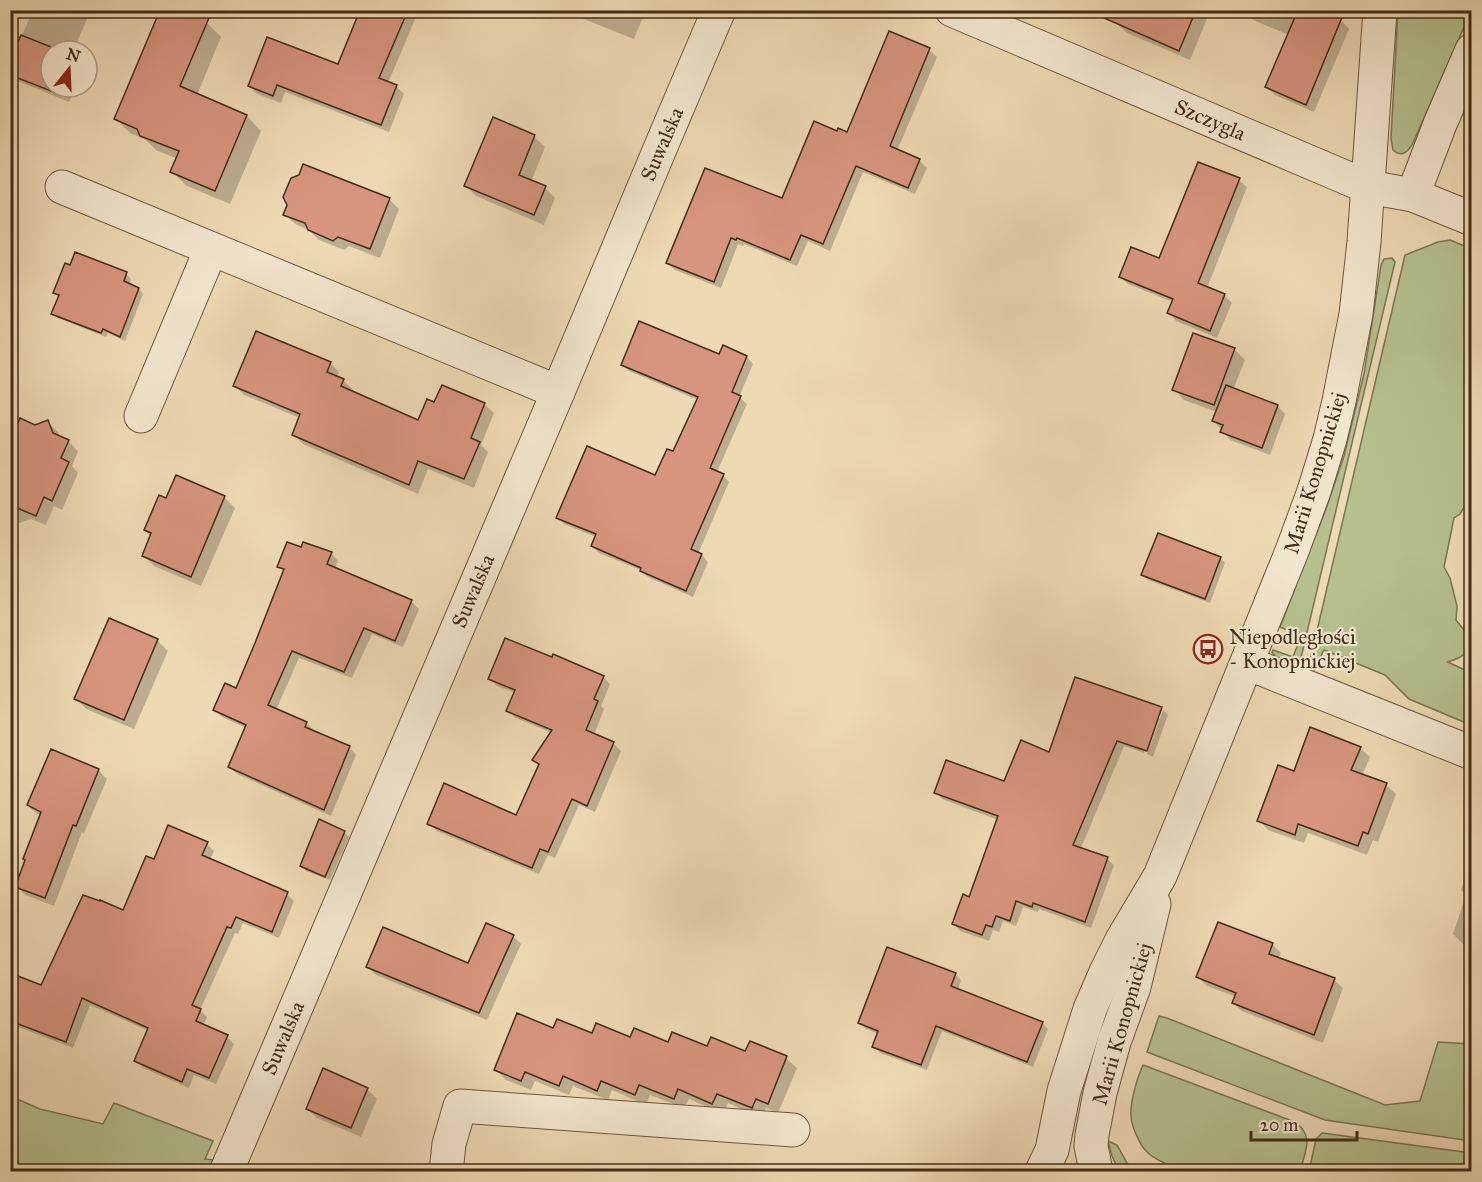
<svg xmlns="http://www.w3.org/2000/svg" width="1482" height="1182" font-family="'IM FELL Great Primer',serif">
<rect width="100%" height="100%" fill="#edd9b4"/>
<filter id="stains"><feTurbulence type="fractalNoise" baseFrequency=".00333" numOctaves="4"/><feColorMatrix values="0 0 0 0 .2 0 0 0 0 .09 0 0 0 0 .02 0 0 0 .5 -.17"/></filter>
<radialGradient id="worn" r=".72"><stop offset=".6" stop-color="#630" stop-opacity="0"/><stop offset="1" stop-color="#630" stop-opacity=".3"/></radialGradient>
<g fill="#b6c08f" stroke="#7c7652" stroke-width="1.5">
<path d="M1398,11H1471L1413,143C1408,152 1402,158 1393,150L1391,138Z"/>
<path d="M1450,240L1472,249L1471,496L1460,514L1454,518L1444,567L1450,578L1457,606L1456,620L1471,639C1467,655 1463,657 1448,662L1471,673V725L1409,699L1385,675L1324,650L1313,672L1308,669L1405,255L1438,242Z"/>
<polygon points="1392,258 1395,262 1299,666 1276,657 1272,652 1273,650 1293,657 1301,636 1280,627 1326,509 1344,456 1364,374 1381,265 1384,259"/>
<polygon points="1159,1016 1167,1018 1385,1105 1420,1101 1438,1042 1471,1044 1471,1141 1325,1120 1147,1052"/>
<path d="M1143,1065L1295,1122C1315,1136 1305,1152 1300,1171H1184C1174,1168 1153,1159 1146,1151C1140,1145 1131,1125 1131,1116C1130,1102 1137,1078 1143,1065Z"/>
<polygon points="10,1096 40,1109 103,1124 114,1103 213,1141 205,1159 230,1162 226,1172 11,1171"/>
<polygon points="1322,1133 1471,1153 1471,1171 1435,1171 1435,1168 1409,1167 1405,1172 1309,1171 1316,1139"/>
<polygon points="1108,1141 1117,1145 1127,1163 1135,1171 1119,1171 1112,1156"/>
</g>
<g fill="#0003">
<polygon points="33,10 91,10 73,51 51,51 51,87 75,87 69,102 13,79 10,76 10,63"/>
<polygon points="264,10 274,10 272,14"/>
<polygon points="362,10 419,10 388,83 396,86 404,94 389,132 285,92 281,103 257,94 249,86 338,65"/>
<polygon points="561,10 646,10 634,39"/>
<polygon points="1121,10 1202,10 1208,16 1190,60 1127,33 1116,23"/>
<polygon points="1246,10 1318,10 1341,20 1349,29 1314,112 1275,95 1267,87 1289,35 1253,20 1245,12"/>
<polygon points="207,23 221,37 197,95 247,116 261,131 230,204 187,186 172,172 178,159 156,150 146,140 130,133 116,119"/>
<polygon points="890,33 929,50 937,57 897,151 919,160 927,168 915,194 863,172 830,251 808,241 797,266 744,244 743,246 738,244 721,288 675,270 667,263 783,200 837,133 847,134"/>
<polygon points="494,119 534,137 545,147 531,182 545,188 555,198 544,225 476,196 466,186"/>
<polygon points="1199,164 1239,180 1247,187 1207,288 1224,295 1232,303 1217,338 1176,321 1169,313 1173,302 1128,284 1120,277 1159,260"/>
<polygon points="389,199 399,209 380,258 349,246 344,250 319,240 309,230 295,224 285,214 288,205"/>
<polygon points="126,274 131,279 129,285 139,289 143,294 125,341 108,333 106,337 58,318 53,314 60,297 55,292"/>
<polygon points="723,347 747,357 753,364 739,397 747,404 717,472 723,475 729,482 698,554 702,555 708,562 693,597 648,577 641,570 599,553 592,546 596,537 564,524 558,517 656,477 674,453 698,400 629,371 623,365 720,356"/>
<polygon points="1234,349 1245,360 1233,390 1277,406 1285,414 1270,455 1230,440 1214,421 1217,412 1184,400 1174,389"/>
<polygon points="330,363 339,372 337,378 343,380 353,390 352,392 419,422 435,404 484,404 494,413 481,445 488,452 474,488 428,469 418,494 303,444 294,435 300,418 244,395 235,386"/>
<polygon points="47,422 58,432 60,437 68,441 78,451 72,466 78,473 62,510 54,506 46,525 31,519 19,523 10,515 10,445 35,427"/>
<polygon points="224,497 235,508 201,586 154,566 143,555 151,536 145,530 167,500"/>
<polygon points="302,549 331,553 338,561 335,569 411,601 419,609 403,647 372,634 352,678 299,658 276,710 306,723 314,730 313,732 349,747 356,755 331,816 237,774 229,767 246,728 222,717 215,709 236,690 284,572 279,566"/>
<polygon points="1220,558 1225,563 1210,603 1148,580 1144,575"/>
<polygon points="157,640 168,651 134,729 86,709 76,698"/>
<polygon points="603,677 610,684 601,706 604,709 594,735 613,743 621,751 595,812 579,805 555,858 548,855 539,874 437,831 429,823 517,817 540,766 534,760 552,733 516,718 508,711 516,693 497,686 490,678"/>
<polygon points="1161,708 1168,715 1153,757 1147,754 1163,710 1159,710 1144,753 1124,746 1081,848 1107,859 1114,865 1091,928 1039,909 1038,912 1023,907 1016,926 1003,921 999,932 993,930 989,941 960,931 954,924 970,899 998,820 942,799 936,792 1005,783 1050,754"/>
<polygon points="1360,748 1370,757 1362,776 1386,785 1396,794 1378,842 1373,840 1367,855 1308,833 1304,843 1268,830 1259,820 1295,773"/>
<polygon points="51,751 99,771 107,779 84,833 82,832 54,906 25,895 16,886 41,815 37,814 28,805"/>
<polygon points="319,821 344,832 349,837 330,880 306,871 301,866"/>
<polygon points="207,844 214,851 210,860 287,894 294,901 279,938 243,923 238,934 235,933 200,1010 207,1017 203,1026 227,1037 234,1044 216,1084 194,1075 189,1088 143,1068 136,1060 149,1031 90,1005 73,1048 10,1024 10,1001 42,986 124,912 155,861"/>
<polygon points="1472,858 1472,953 1453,934 1466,895 1461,890"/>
<polygon points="513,936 521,944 487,1020 376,975 368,967 469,965"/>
<polygon points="1272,944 1281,953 1278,959 1334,980 1343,988 1323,1043 1242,1011 1233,1003 1236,997 1207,986 1198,977"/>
<polygon points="955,974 961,980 958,990 1042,1023 1048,1029 1033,1067 942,1031 927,1070 880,1053 874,1047 879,1034 866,1029 860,1023"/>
<polygon points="554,1030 746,1053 750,1043 786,1058 797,1068 778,1113 766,1108 762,1118 728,1103 723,1114 689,1099 684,1108 650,1095 646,1105 612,1090 608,1100 573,1086 569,1095 535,1081 531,1090 506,1080 495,1069"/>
<polygon points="367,1089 377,1099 361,1137 317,1118 308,1109"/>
</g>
<g fill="#d7947e" stroke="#432c15" stroke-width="1.5">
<polygon points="160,10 191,10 209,18 180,86 247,115 215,191 170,172 179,151 140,136 137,129 114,119"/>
<polygon points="360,10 408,10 379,78 397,85 381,125 277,85 273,96 248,86 267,37 338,64"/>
<polygon points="1086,10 1196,10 1179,51"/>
<polygon points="1298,10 1345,10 1306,105 1265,87"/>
<polygon points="889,31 930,48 890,146 920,159 908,188 856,166 823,244 801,235 790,260 737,238 736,240 731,238 714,282 666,263 705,168 782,198 814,121 837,131 838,128 847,132"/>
<polygon points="21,35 51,47 51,91 10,75 10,60"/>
<polygon points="493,117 535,135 519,175 546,186 534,215 464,186"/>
<polygon points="1198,162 1240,178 1198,283 1225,294 1210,331 1167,313 1173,299 1119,277 1131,247 1159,258"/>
<polygon points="303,164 390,198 370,249 338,237 333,241 308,230 305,223 283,215 287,205 283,197 291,178 299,175"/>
<polygon points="75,252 127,272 124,281 139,288 120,337 103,329 101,333 51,314 59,295 53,293 65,263 70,265"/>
<polygon points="639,321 719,354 723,345 747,356 732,392 741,396 710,468 724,474 691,549 702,554 686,591 640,571 641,568 591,546 596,534 556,518 587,446 655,475 667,449 673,451 698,397 621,365"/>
<polygon points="256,331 331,362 327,372 344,379 341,386 418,420 427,399 434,402 442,385 485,403 471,438 480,442 464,479 418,461 409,485 292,435 300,414 233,386"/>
<polygon points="1193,333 1235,348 1214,405 1172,390"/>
<polygon points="1226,385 1278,405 1262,448 1220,432 1223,425 1212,421"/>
<polygon points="20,418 35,425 48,420 53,433 69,440 61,458 69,462 52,501 44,497 36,516 10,505 10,441"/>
<polygon points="176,475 225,496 191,577 142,556 151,533 144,530 159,495 166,498"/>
<polygon points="1158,533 1221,557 1205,599 1141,575"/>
<polygon points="287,542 301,547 303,542 332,552 327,564 412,600 395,641 364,628 344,672 292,651 268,705 307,722 305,727 350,746 324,810 228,767 246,725 213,710 225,683 236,688 255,643 284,569 277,567"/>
<polygon points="109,618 158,639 124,720 74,699"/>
<polygon points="505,638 552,657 553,654 604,676 594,699 598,701 586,730 614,742 587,806 572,799 548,852 540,849 532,868 427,824 444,783 516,815 539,764 532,760 552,730 506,711 515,690 488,679"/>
<polygon points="1075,677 1162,707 1147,751 1117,741 1073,845 1108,857 1085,922 1033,903 1032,907 1016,901 1010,921 996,916 992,927 986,925 982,935 952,924 963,894 969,897 998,816 934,793 946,760 1004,781 1021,740 1049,752"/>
<polygon points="1310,727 1361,747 1351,770 1387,783 1368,834 1363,832 1358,846 1298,824 1295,835 1257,821 1278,765 1294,771"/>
<polygon points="51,749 99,769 76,826 73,825 45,898 15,887 25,860 23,859 41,812 27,805"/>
<polygon points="319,819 345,831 325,877 300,866"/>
<polygon points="168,825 208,842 202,855 288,892 272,932 236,917 231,928 227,927 192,1005 201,1009 196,1021 228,1035 209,1078 187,1069 182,1082 134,1061 148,1028 82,998 66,1042 10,1021 10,997 18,976 41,985 83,895 100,901 100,900 123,910 146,856 154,859"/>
<polygon points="1218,922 1273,943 1269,954 1335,978 1314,1035 1232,1003 1236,993 1196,977"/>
<polygon points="486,923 514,935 479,1013 366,967 383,927 468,963"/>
<polygon points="887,947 956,973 951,986 1043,1022 1027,1062 936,1026 921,1065 872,1047 878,1031 858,1023"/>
<polygon points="517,1013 553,1028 557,1019 592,1033 596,1023 630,1037 634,1028 668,1042 672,1032 707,1046 711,1037 745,1051 750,1041 787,1056 768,1104 756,1099 752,1108 717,1094 712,1104 678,1089 674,1099 639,1085 635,1095 601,1081 597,1091 563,1076 559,1086 525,1072 521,1081 494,1070"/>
<polygon points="323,1068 368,1088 351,1128 306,1109"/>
</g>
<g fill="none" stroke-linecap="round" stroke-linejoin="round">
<g stroke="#6e573d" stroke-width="35">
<g id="minor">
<polyline points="952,10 1368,187 1413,195 1472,219"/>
<polyline points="62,187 558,392"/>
<polyline points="1413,195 1440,124 1472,50"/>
<polyline points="141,416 211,249"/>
<polyline points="1247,663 1472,753"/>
<polyline points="1042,1171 1052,1150 1064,1091 1090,1009 1106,972 1122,940 1160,876 1292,551 1314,491 1330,439 1339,401 1356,314 1364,242 1380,10"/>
<polyline points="226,1172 558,392 662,144 719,10"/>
<polyline points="446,1172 449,1144 460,1106 793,1130"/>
<polyline points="1096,1172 1091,1146 1092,1135 1100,1093 1114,1042 1134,987 1154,904"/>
</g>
</g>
<use href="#minor" stroke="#f3e6ce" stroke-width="33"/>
</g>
<defs>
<g id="bus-ring" transform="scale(1.5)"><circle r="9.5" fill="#f3e6ce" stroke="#8f2418" stroke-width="1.5"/><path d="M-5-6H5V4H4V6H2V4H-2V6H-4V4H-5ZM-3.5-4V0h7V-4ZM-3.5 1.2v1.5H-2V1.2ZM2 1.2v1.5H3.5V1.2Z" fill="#8f2418"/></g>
</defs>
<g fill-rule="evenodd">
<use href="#bus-ring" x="1208" y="649"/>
</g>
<g text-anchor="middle" stroke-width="4.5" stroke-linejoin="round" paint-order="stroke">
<g font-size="21" fill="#432c15" stroke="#f3e6ce">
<text transform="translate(1210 120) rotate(23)" y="7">Szczygla</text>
<text transform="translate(662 144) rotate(-67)" y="7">Suwalska</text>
<text transform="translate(1315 473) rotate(-73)" y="7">Marii Konopnickiej</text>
<text transform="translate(473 591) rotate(-67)" y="7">Suwalska</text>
<text transform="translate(1122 1024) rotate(-74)" y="7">Marii Konopnickiej</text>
<text transform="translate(283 1038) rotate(-67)" y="7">Suwalska</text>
</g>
<g font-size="21" fill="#432c15" stroke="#f3e6ce" text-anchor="start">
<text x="1229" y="644">Niepodległości<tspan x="1229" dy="24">- Konopnickiej</tspan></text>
</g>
</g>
<rect width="1482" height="1182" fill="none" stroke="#edd9b4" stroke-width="36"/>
<rect x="12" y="12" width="1458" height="1158" fill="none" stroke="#432c15" stroke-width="3"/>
<rect x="18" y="18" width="1446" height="1146" fill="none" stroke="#432c15" stroke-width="1.5"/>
<g transform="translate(69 69) rotate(18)"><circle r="28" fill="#f3e6ce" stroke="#ad9c84" stroke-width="1.5"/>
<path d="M0-4.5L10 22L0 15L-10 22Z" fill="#8f2418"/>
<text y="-9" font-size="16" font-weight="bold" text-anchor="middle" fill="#432c15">N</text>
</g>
<path d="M1251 1131v9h106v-9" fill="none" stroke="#432c15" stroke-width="3"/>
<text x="1260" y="1131" font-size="18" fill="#432c15" stroke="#f3e6ce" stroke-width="4.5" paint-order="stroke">20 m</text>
<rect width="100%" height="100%" filter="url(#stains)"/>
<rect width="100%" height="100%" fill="url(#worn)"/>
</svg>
